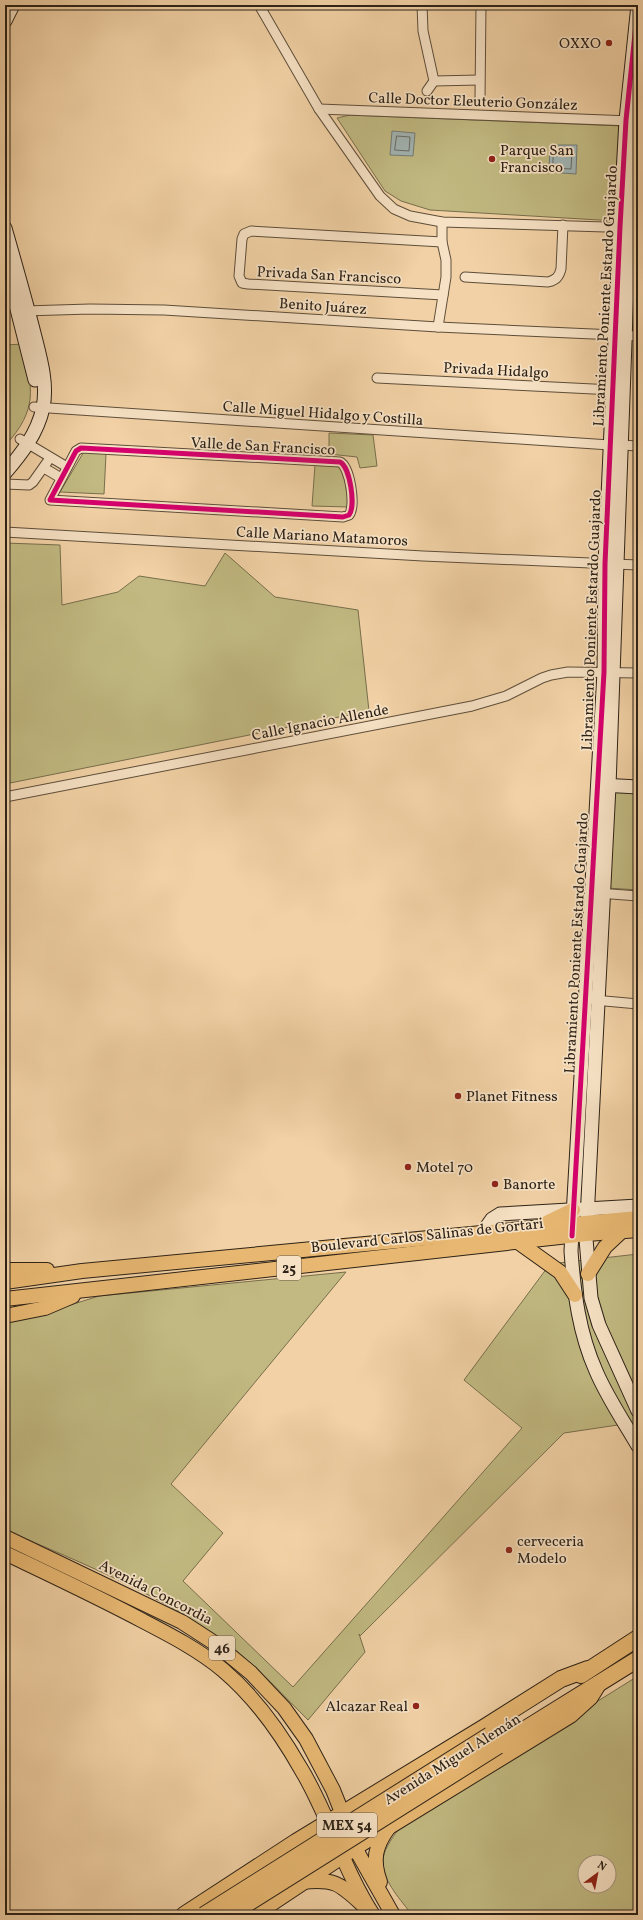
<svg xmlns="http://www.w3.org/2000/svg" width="643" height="1920" font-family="Vollkorn,serif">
<rect width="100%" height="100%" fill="#f1d1a5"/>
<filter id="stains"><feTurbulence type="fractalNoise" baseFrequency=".005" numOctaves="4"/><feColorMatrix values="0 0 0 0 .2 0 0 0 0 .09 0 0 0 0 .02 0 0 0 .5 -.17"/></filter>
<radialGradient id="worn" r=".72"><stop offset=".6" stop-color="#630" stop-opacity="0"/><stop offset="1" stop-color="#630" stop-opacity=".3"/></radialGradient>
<g fill="#c1b981" stroke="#776e4c" fill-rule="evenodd">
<polygon points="350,115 623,126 616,221 430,210 401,201 385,191 337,118"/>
<path d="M23,344C32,390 39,408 5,446V345Z"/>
<polygon points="329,433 373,435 377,466 360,468 357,457 329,454"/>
<polygon points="85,450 106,454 104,494 60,492"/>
<polygon points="315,465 343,467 349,507 312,506"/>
<polygon points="5,543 60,545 62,605 118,592 139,576 205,586 225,553 275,597 358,610 369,711 5,784"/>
<polygon points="612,791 638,792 638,890 607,888"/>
<path d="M638,1254V1422L564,1433L360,1636L359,1634L365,1652L308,1720C285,1697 263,1673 238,1652C172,1599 82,1563 5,1530V1321L29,1318L99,1296L346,1272L171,1484L223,1533L183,1581L293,1687L522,1428L464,1380L550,1264Z"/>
<path d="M638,1676V1915H412C402,1901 383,1882 383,1863C382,1849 396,1833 404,1822ZM585,1862H609V1886H585Z"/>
</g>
<g fill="#a1b4b3" stroke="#737a75">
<polygon points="392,131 415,133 413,156 390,155"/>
<polygon points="550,145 577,145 576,174 549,172"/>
</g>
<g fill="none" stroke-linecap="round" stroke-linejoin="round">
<g stroke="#676b65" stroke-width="1">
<polygon points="397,136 410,137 409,151 395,150"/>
<polygon points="554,149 572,150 571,169 553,168"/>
</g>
<g stroke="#5e4e3a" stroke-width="11">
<g id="street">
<polyline points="259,5 319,109 380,196 394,209 410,216 442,222 638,228"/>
<polyline points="422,5 423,31 434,81"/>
<polyline points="434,81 479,80"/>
<polyline points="427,91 434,81"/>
<polyline points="480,98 481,5"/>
<polyline points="319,109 631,121"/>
<polyline points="442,242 251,231 244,234 242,239 239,276 242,283 248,284 443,295"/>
<path d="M465,277L548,282C556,280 559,277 561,269L563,225"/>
<polyline points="24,311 90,309 164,310 438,327 638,336"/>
<polyline points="438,327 446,277 446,260 442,242 442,222"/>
<polyline points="377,378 613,390"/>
<polyline points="34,407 610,445"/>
<polyline points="20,439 67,467"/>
<polyline points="621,445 638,446"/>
<path d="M81,448L340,462C350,467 356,506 349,515L343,517L50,500L76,451Z"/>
<polyline points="44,468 61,478"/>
<polyline points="5,484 29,485 33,482 50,458"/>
<polyline points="5,532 423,556 638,565"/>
<polyline points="5,797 472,706 506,696 542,678 551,675 568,672 638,673"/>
<polyline points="598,893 638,896"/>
<polyline points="594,1000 638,1004"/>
</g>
</g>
<g stroke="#2d2217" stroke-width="15">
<g id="secondary">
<path d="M638,5L626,120L620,227L605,564L604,672L571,1251C574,1293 579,1333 596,1371C607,1397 624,1422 638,1446"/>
<polyline points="5,21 13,5"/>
<polyline points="637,102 627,286 609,786 586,1239 591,1298 599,1325 638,1411"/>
<path d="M5,228C15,263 25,298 34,333C40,357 48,383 43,408C37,434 22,453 5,473"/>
<polyline points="5,262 35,380"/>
<polyline points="601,785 638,787"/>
<polyline points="482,1233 492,1219 500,1214 638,1206"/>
</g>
</g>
<g stroke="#2d2217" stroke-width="16">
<g id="primary">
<polyline points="548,1222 573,1210"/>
<polyline points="518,1242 560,1272 575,1295"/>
<polyline points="5,1270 47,1270"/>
<polyline points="588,1274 605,1247 621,1232"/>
<polyline points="5,1282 82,1271 638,1218"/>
<polyline points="5,1299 587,1234 638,1230"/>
<polyline points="5,1316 45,1308 73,1296"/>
<polyline points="5,1537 182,1622 216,1644 251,1673 284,1708 306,1739 333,1790 359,1855 393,1915"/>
<path d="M5,1553C51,1575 98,1597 143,1621C170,1635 199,1650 223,1670C255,1697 280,1732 301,1769C329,1815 343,1869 373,1915"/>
<path d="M302,1882C335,1878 340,1884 363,1905"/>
<path d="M380,1882C372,1860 375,1846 389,1827"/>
</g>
</g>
<g stroke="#2d2217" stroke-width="18">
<g id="highway">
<polyline points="581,1675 638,1638"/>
<polyline points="498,1746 638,1659"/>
<polyline points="184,1915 296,1842 485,1727 561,1679 588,1669"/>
<polyline points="253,1915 355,1847 570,1715 590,1697 598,1684"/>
</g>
</g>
<use href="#street" stroke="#f6e1c4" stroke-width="9"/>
<use href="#secondary" stroke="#f6e1c4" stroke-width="13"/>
<use href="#primary" stroke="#e8b872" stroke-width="14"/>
<use href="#highway" stroke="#e8b872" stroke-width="16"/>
<g stroke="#2d2217" stroke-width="18" stroke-linecap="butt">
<g id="highway-bridge">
<polyline points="204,1915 490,1735"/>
<polyline points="229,1915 498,1746"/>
</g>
</g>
<use href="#highway-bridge" stroke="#e8b872" stroke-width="16"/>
<g stroke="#f6e1c4" stroke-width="8">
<g id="cycleway">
<path d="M81,448L340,462C350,467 356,506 349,515L343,517L50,500L76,451Z"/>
<polyline points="572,1236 604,672 605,564 620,227 626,120 638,5"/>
</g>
</g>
<use href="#cycleway" stroke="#d6006c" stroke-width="5"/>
</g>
<g fill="#8f2418" stroke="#f6e1c4" stroke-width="1.5">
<circle cx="609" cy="43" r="4"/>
<circle cx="492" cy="159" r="4"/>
<circle cx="458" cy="1096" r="4"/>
<circle cx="408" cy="1167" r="4"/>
<circle cx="495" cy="1184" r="4"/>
<circle cx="509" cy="1550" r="4"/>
<circle cx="416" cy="1706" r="4"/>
</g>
<g text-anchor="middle" stroke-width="3.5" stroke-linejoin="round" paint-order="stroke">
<g fill="#f6e1c4" stroke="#695b4b" stroke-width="1">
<rect x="277" y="1256" width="24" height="24" rx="3"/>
<rect x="209" y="1636" width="26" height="24" rx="3"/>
<rect x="317" y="1813" width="60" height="24" rx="3"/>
</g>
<g font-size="14" font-weight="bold" fill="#2d2217">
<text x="289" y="1273">25</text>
<text x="222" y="1653">46</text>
<text x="347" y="1830">MEX 54</text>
</g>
<g font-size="15" fill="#2d2217" stroke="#f6e1c4" text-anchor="start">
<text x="601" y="48" text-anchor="end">OXXO</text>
<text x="500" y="155">Parque San<tspan x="500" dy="17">Francisco</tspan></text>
<text x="466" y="1101">Planet Fitness</text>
<text x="416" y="1172">Motel 70</text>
<text x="503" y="1189">Banorte</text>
<text x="517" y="1546">cerveceria<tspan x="517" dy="17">Modelo</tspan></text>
<text x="408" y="1711" text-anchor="end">Alcazar Real</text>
</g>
<g font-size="15" fill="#2d2217" stroke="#f6e1c4">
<text transform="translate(473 101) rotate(2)" y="5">Calle Doctor Eleuterio González</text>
<text transform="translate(329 275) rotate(3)" y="5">Privada San Francisco</text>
<text transform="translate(605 296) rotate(-87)" y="5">Libramiento Poniente Estardo Guajardo</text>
<text transform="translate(323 306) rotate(4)" y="5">Benito Juárez</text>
<text transform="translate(496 370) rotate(3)" y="5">Privada Hidalgo</text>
<text transform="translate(323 413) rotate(4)" y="5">Calle Miguel Hidalgo y Costilla</text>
<text transform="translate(263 446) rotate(3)" y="5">Valle de San Francisco</text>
<text transform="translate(322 536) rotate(3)" y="5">Calle Mariano Matamoros</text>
<text transform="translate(591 620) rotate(-88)" y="5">Libramiento Poniente Estardo Guajardo</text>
<text transform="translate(320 722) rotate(-11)" y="5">Calle Ignacio Allende</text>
<text transform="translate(576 943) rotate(-87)" y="5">Libramiento Poniente Estardo Guajardo</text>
<text transform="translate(427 1235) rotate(-6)" y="5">Boulevard Carlos Salinas de Gortari</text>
<text transform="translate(156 1592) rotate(27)" y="5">Avenida Concordia</text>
<text transform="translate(452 1759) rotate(-32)" y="5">Avenida Miguel Alemán</text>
</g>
</g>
<rect width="643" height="1920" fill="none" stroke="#f1d1a5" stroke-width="20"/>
<rect x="6" y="6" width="631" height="1908" fill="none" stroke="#2d2217" stroke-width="2"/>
<rect x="10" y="10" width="623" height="1900" fill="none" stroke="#2d2217"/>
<g transform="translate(597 1874) rotate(32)"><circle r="19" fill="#f6e1c4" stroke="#a6957f"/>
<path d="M0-3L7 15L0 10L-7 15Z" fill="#8f2418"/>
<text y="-6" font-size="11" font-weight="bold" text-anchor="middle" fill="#2d2217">N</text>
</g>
<rect width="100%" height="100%" filter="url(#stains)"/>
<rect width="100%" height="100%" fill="url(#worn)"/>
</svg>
